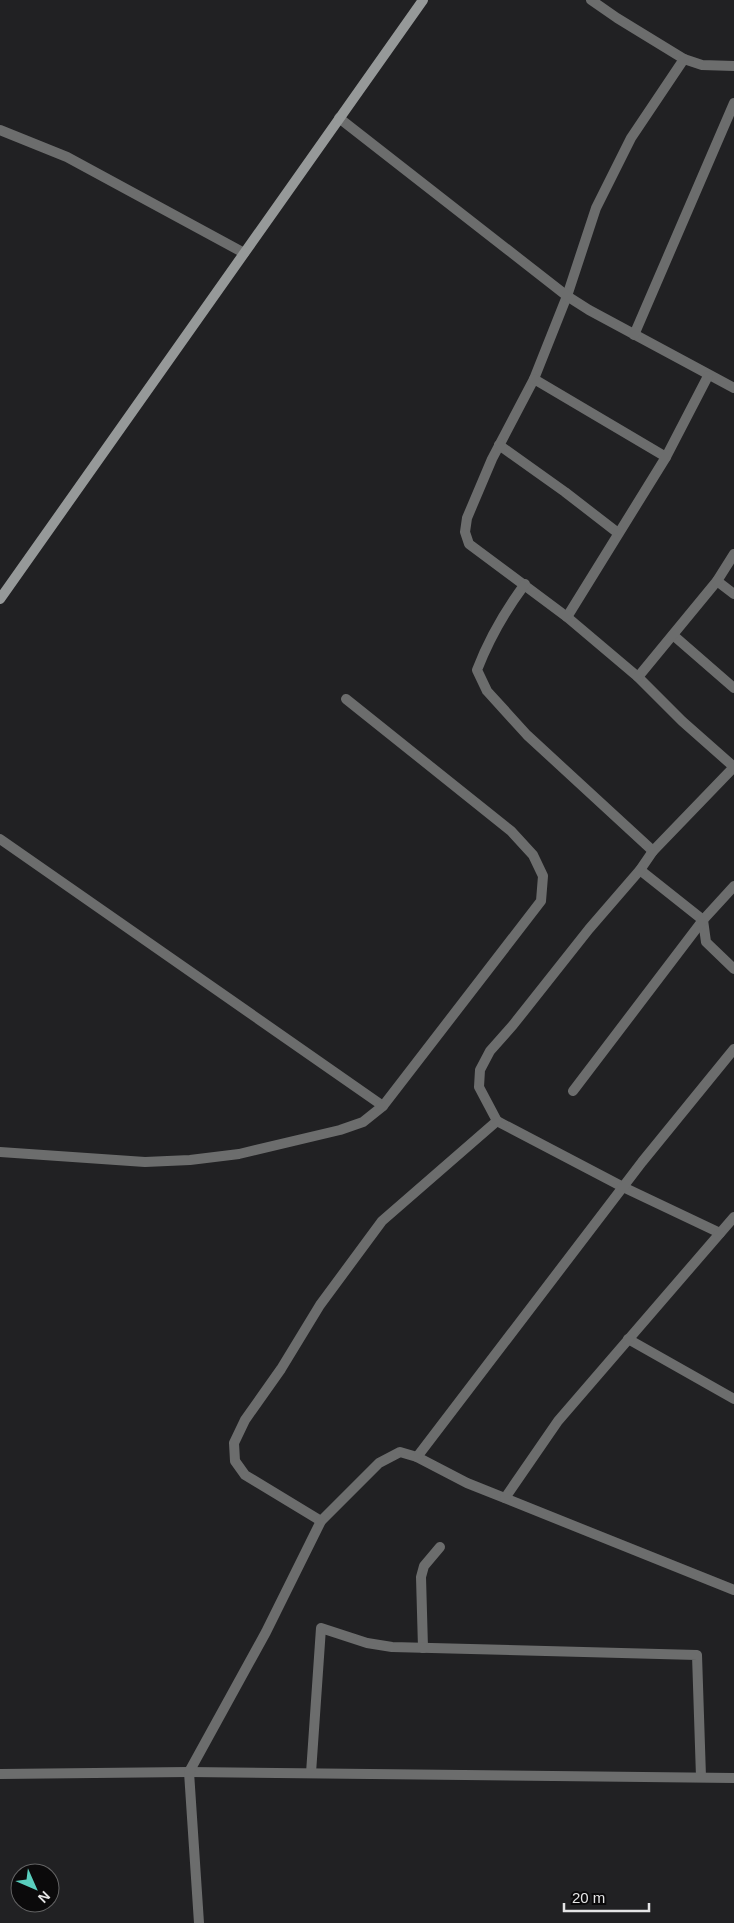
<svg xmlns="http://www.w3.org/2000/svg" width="734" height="1923" font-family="Helvetica,sans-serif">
<rect width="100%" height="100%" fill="#212123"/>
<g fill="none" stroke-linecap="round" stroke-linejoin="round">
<g stroke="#6c6d6d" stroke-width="10">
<polyline points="591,0 617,18 684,59 702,65 734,66"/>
<polyline points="684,59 631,138 596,208 567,296 534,379 492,459 467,518 465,532 469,544 567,617 638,677 682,721 734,767"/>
<polyline points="339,118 567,296 589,310 734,388"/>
<polyline points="0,130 67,157 244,253"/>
<polyline points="634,335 734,103"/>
<polyline points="534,379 666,457"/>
<polyline points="499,445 565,492 618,533"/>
<polyline points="717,581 734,594"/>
<path d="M525,584C505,611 489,639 477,670L487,691L527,735L653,851"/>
<polyline points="567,617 666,457 708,376"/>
<polyline points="673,635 734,688"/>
<polyline points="638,677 717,581 734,554"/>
<polyline points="0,839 383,1106"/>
<polyline points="640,870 703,920 706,942 734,969"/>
<polyline points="573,1091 703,920 734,886"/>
<polyline points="497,1121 623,1187 720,1233"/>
<polyline points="0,1152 145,1162 190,1160 239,1154 340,1130 363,1122 383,1106 541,901 543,876 533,855 511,831 346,699"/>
<polyline points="628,1339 734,1399"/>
<polyline points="417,1457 467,1483 734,1590"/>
<polyline points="505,1498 558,1421 734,1217"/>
<polyline points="321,1521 245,1475 235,1461 234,1443 245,1420 281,1369 320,1305 382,1221 497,1121 479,1087 480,1070 490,1051 513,1025 589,929 640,870 653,851 734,767"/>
<polyline points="423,1648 421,1577 424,1566 440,1547"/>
<polyline points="311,1773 321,1628 367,1643 392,1647 697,1655 701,1777"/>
<polyline points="0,1774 189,1772 734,1778"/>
<polyline points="199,1923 189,1772 266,1632 321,1521 379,1463 400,1452 417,1457 642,1162 734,1049"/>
</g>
<polyline stroke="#969999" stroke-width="10" points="0,599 423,0"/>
</g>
<g transform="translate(35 1888) rotate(135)"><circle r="24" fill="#0b0a0b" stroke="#626263"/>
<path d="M0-4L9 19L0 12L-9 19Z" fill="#59cebe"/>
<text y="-8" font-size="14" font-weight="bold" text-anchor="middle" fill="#e5e5e6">N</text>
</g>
<path d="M564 1903v8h85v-8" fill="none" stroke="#e5e5e6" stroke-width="2.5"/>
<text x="572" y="1903" font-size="15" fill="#e5e5e6" stroke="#0b0a0b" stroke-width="4" paint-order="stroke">20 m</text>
</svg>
